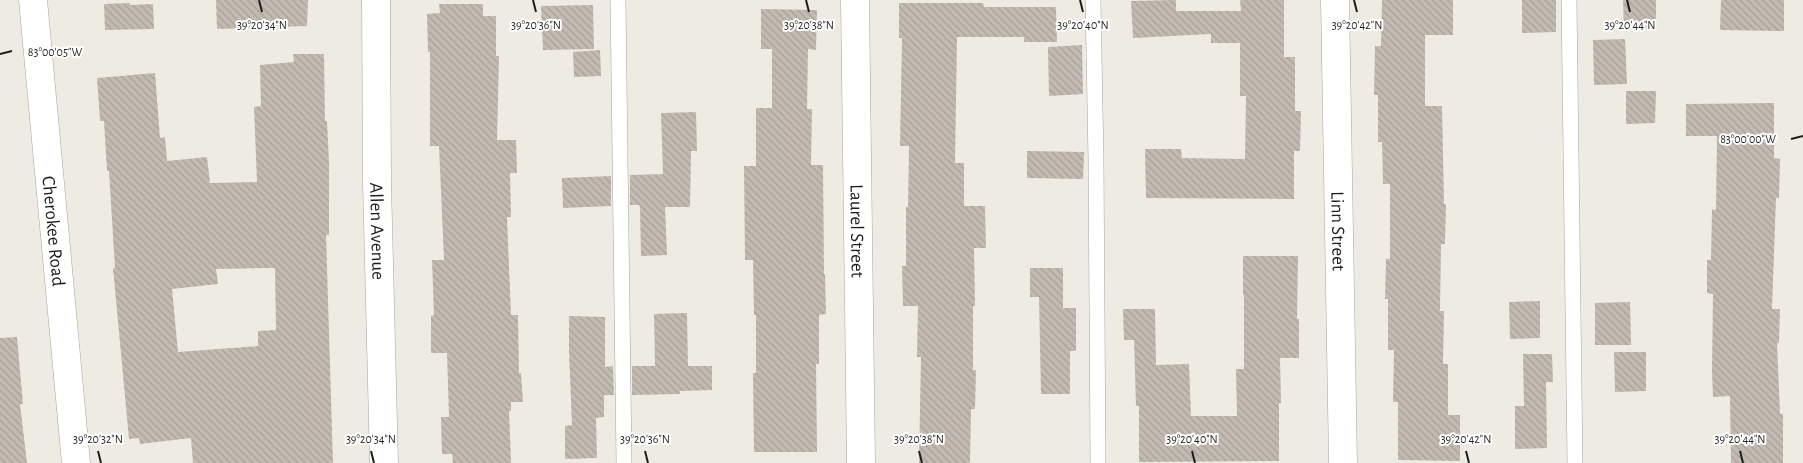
<svg xmlns="http://www.w3.org/2000/svg" width="1803" height="463" font-family="'Alegreya Sans',sans-serif">
<defs>
<pattern id="building-back-hatch" width="6" height="6" patternUnits="userSpaceOnUse" patternTransform="scale(1.25)"><rect width="6" height="6" fill="#c3bbb2"/><path d="M-1 5l2 2M0 0l6 6M5-1l2 2" fill="none" stroke="#a7a099"/></pattern>
</defs>
<rect width="100%" height="100%" fill="#eeece2"/>
<g fill="url(#building-back-hatch)" fill-rule="evenodd">
<polygon points="216,0 308,0 307,26 217,29"/>
<polygon points="1176,0 1176,11 1241,11 1240,0 1284,0 1284,57 1295,57 1295,111 1301,111 1300,151 1294,151 1294,199 1146,198 1145,149 1181,149 1182,158 1245,159 1246,96 1240,96 1240,43 1211,43 1211,34 1133,38 1131,1"/>
<polygon points="1382,0 1453,0 1453,35 1425,35 1425,106 1442,106 1444,204 1446,204 1445,244 1441,244 1440,311 1444,311 1443,364 1448,364 1448,415 1460,415 1460,461 1398,460 1398,402 1393,402 1394,350 1388,350 1388,299 1385,299 1386,259 1390,259 1390,184 1383,184 1382,142 1378,142 1378,95 1374,95 1375,46 1381,46"/>
<polygon points="1522,0 1556,0 1556,32 1522,33"/>
<polygon points="1623,0 1656,0 1656,29 1624,29"/>
<polygon points="1721,0 1784,0 1784,31 1720,30"/>
<polygon points="130,3 130,5 153,4 154,29 105,30 104,4"/>
<polygon points="899,3 983,3 984,7 1056,7 1057,42 1024,42 1024,37 957,37 955,163 964,163 964,206 985,206 986,248 974,248 975,306 973,306 973,370 976,370 975,409 971,409 970,463 919,463 921,357 917,357 918,306 903,306 902,266 906,266 906,207 908,207 909,146 900,146 902,38 899,38"/>
<polygon points="439,4 483,4 483,16 496,16 496,56 499,56 497,140 516,140 517,173 510,173 511,217 507,217 511,315 518,315 519,373 521,373 523,402 511,402 511,411 509,411 511,463 453,463 452,454 442,454 441,417 449,417 447,353 431,353 431,316 434,315 432,260 444,260 439,146 430,146 430,52 428,52 427,14 440,13"/>
<polygon points="593,5 594,49 543,50 541,6"/>
<polygon points="761,9 817,10 816,50 808,49 807,109 812,109 811,165 823,165 824,274 825,274 826,314 819,315 819,364 816,364 817,452 754,452 753,373 756,373 756,315 754,315 753,260 745,260 744,166 756,166 756,108 772,108 772,49 761,49"/>
<polygon points="1625,39 1627,84 1594,85 1593,40"/>
<polygon points="1082,45 1083,94 1049,96 1048,47"/>
<polygon points="600,50 601,76 574,77 573,52"/>
<path d="M293,54H324L325,121H327L329,163V235H326L333,463H193L191,438L140,444L139,438L129,439L113,268H115L109,171H107L104,121H100L97,78L155,73L160,138L165,137L167,161L207,157L210,183L257,182L254,107L261,106L260,65L294,62ZM275,268L276,330L258,331V346L178,352L172,289L218,284L216,269Z"/>
<polygon points="1626,91 1656,91 1655,123 1626,124"/>
<polygon points="1774,103 1774,158 1780,159 1779,198 1776,198 1772,309 1780,309 1779,343 1777,343 1780,414 1783,414 1783,463 1731,463 1730,396 1713,397 1712,371 1713,294 1707,293 1707,260 1711,260 1712,209 1716,210 1717,136 1686,136 1686,104"/>
<polygon points="696,112 697,151 691,151 690,207 665,207 667,255 641,256 640,207 639,205 630,205 630,175 663,174 661,113"/>
<polygon points="1027,151 1084,152 1083,179 1027,178"/>
<polygon points="611,176 611,206 563,208 562,178"/>
<polygon points="1243,256 1298,256 1297,319 1299,319 1299,358 1280,358 1281,403 1279,403 1279,461 1139,462 1139,406 1136,406 1134,340 1124,340 1123,309 1155,309 1156,365 1189,364 1191,416 1237,416 1236,369 1244,369 1244,295 1243,295"/>
<polygon points="1030,268 1063,268 1063,308 1076,308 1076,351 1070,351 1070,394 1041,394 1039,297 1030,297"/>
<polygon points="1540,301 1540,338 1510,339 1509,302"/>
<polygon points="1630,302 1631,345 1595,345 1595,303"/>
<polygon points="687,313 688,366 712,366 712,390 680,391 680,394 632,395 632,366 655,366 654,314"/>
<polygon points="569,316 605,317 605,367 613,366 614,395 604,395 604,417 596,418 597,458 565,459 565,426 572,425 569,351"/>
<polygon points="17,337 23,404 20,404 27,463 0,463 0,338"/>
<polygon points="1614,352 1646,352 1646,391 1615,392"/>
<polygon points="1523,354 1552,354 1553,382 1546,382 1547,448 1515,449 1515,406 1524,406"/>
</g>
<g fill="none" stroke-linecap="round" stroke-linejoin="round">
<g stroke="#a4a4a4" stroke-width="16">
<g id="lane">
<polyline points="618,0 624,463"/>
<polyline points="1093,0 1096,160 1098,463"/>
<polyline points="1569,0 1575,463"/>
</g>
</g>
<g stroke="#a4a4a4" stroke-width="29">
<g id="street">
<path id="s1" d="M33,0L76,463"/>
<path id="s2" d="M376,0L377,183L384,463"/>
<path id="s3" d="M855,0L861,463"/>
<path id="s4" d="M1335,0L1343,463"/>
</g>
</g>
<use href="#lane" stroke="#fff" stroke-width="15"/>
<use href="#street" stroke="#fff" stroke-width="28"/>
</g>
<path fill="none" stroke="#1d1d1d" stroke-width="2" d="M259,0L262,12M533,0L536,12M806,0L809,12M1080,0L1083,12M1354,0L1357,12M1627,0L1630,12M0,54L12,51M1791,139L1803,136M98,451L101,463M371,451L374,463M645,451L648,463M919,451L922,463M1192,451L1195,463M1466,451L1469,463M1740,451L1743,463"/>
<g text-anchor="middle" stroke-width="4" stroke-linejoin="round" paint-order="stroke">
<g font-size="19" fill="#1d1d1d" stroke="#fff">
<text dy="7" stroke="none"><textPath href="#s1" startOffset="232">Cherokee Road</textPath></text>
<text dy="7" stroke="none"><textPath href="#s2" startOffset="231">Allen Avenue</textPath></text>
<text dy="7" stroke="none"><textPath href="#s3" startOffset="231">Laurel Street</textPath></text>
<text dy="7" stroke="none"><textPath href="#s4" startOffset="231">Linn Street</textPath></text>
</g>
</g>
<g font-size="12" text-anchor="middle" fill="#1d1d1d" stroke="#fff" stroke-width="4" stroke-linejoin="round" paint-order="stroke">
<text x="262" y="29">39°20'34"N</text>
<text x="536" y="29">39°20'36"N</text>
<text x="809" y="29">39°20'38"N</text>
<text x="1083" y="29">39°20'40"N</text>
<text x="1357" y="29">39°20'42"N</text>
<text x="1630" y="29">39°20'44"N</text>
<text x="55" y="56">83°00'05"W</text>
<text x="1748" y="143">83°00'00"W</text>
<text x="98" y="443">39°20'32"N</text>
<text x="371" y="443">39°20'34"N</text>
<text x="645" y="443">39°20'36"N</text>
<text x="919" y="443">39°20'38"N</text>
<text x="1192" y="443">39°20'40"N</text>
<text x="1466" y="443">39°20'42"N</text>
<text x="1740" y="443">39°20'44"N</text>
</g>
</svg>
